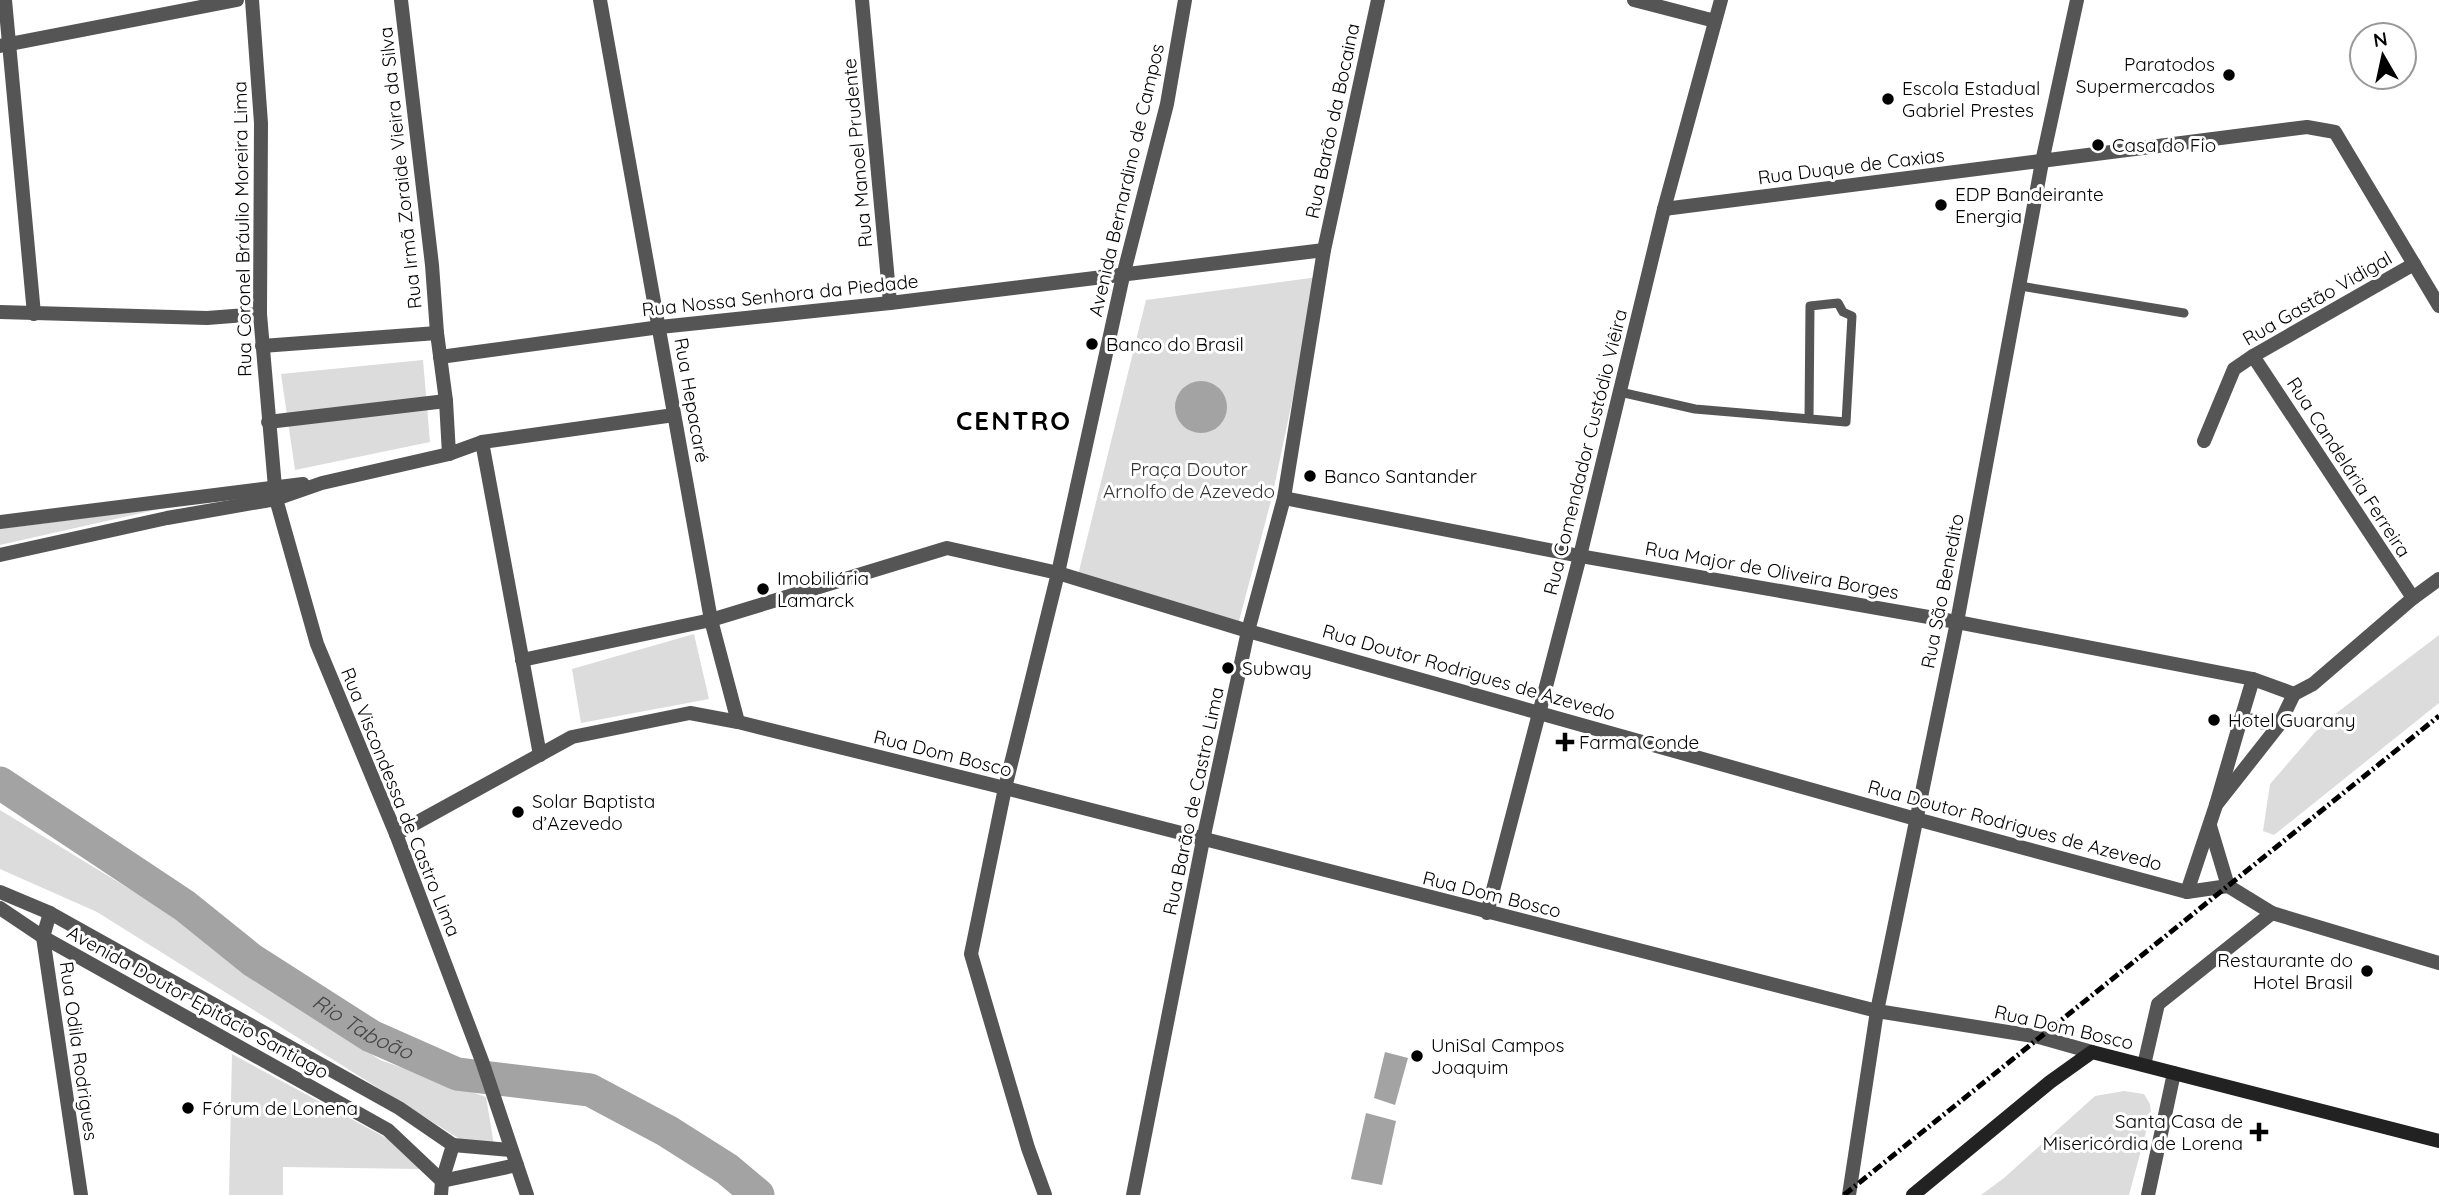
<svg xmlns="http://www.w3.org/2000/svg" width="2439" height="1195" font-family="Quicksand,sans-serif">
<rect width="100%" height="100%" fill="#fff"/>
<g fill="#dcdcdc">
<polygon points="1318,277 1272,497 1239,621 1078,575 1146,300"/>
<polygon points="423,360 430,442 295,470 281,374"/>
<polygon points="164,508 0,545 0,529"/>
<polygon points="694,634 709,699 581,723 572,669"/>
<polygon points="2439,635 2439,703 2274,835 2263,831 2270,784 2322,724"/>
<polygon points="0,810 151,902 380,1060 486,1097 494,1145 463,1141 97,912 0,869"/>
<polygon points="232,1054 423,1158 420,1169 283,1167 283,1195 229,1195"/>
<polygon points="2124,1091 2144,1094 2150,1104 2151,1113 2129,1195 1981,1195 2004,1178 2095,1096"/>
</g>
<g fill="#a3a3a3">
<circle cx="1201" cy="407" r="26"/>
<polygon points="1385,1052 1408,1058 1395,1105 1374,1098"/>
<polygon points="1366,1113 1396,1121 1382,1185 1351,1179"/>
</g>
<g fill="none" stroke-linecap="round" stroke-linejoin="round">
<path stroke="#a3a3a3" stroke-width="33" id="s1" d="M0,783L185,906L252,960L371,1036L457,1074L590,1090L667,1131L727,1169L758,1195"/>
<g stroke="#555" stroke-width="9">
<polyline points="2020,286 2184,313"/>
<polyline points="1620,392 1695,409 1846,422 1852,316 1843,312 1838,303 1810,306 1809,419"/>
</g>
<g stroke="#555" stroke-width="14">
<polyline points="5,0 34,314"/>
<polyline points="252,0 261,123 260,314 276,499 317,644 396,834 482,1061 527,1195"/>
<polyline points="401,0 432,265 437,333"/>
<polyline points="600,0 711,620 738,722"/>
<polyline points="1634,0 1715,21"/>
<polyline points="0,46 237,0"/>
<polyline points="1664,209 2307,127 2335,132 2439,306"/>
<polyline points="1324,250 1378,0"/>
<polyline points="0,312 207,318 260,314"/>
<polyline points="262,346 437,333 446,401 449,454 482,442 540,755"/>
<polyline points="2253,356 2413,598"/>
<polyline points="440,357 660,327 890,303"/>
<polyline points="268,422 446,401"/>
<polyline points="2204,441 2234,369 2253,356 2414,264"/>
<polyline points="482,442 674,415"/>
<polyline points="1284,498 1580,556 1957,622 2253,679"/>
<polyline points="0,522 303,484"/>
<polyline points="0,555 167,518 276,499 322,483 449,454"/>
<polyline points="522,660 711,620 947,548 1058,573 1005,788 971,954 1028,1148 1045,1195"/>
<polyline points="2294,694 2313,684 2413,598 2439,579"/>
<polyline points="2216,805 2279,725 2294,694 2253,679 2241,719 2279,725"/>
<polyline points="2210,826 2228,886"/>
<polyline points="396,834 572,737 690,713 738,722 1005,788 1877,1011 2039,1037 2092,1052"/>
<polyline points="0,892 50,913 399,1108 453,1145 511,1150"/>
<polyline points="2187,892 2216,805 2241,719"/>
<polyline points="0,908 43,937 388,1130 442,1181"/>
<polyline points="50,913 43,937 81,1195"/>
<polyline points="1487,913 1580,556 1664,209 1721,0"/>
<polyline points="2144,1065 2158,1004 2272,913"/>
<polyline points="442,1181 517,1165"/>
<polyline points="441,1195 442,1181 453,1145"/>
<polyline points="1133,1195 1203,840 1248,631"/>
<polyline points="1849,1195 1877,1011 1957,622 2042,162 2077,0"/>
<polyline points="2148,1195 2174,1073"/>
</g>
<g stroke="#555" stroke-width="14">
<polyline points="862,0 890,303 1324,250 1284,498 1248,631"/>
<polyline points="1185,0 1167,104 1123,276 1058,573 1248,631 1916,819 2187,892 2228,886 2272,913 2439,963"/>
</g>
<polyline stroke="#222" stroke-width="14" points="1913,1195 2050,1082 2092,1052 2439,1141"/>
<polyline stroke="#000" stroke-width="5" stroke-dasharray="10 3.5 2 3.5" stroke-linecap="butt" points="1844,1195 2439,716"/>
</g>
<g fill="#000" stroke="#fff" stroke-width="2.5">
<circle cx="2229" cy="75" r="7"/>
<circle cx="1888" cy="99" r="7"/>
<circle cx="2098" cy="145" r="7"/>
<circle cx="1941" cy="205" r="7"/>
<circle cx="1092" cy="344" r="7"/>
<circle cx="1310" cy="476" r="7"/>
<circle cx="763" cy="589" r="7"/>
<circle cx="1228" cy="668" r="7"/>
<circle cx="2214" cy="720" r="7"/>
<path d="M1561.5 731.5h7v7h7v7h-7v7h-7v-7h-7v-7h7z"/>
<circle cx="518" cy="812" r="7"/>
<circle cx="2367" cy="971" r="7"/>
<circle cx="1417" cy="1056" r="7"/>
<circle cx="188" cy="1108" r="7"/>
<path d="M2255.5 1121.5h7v7h7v7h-7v7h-7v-7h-7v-7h7z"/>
</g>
<g text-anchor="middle" stroke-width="6" stroke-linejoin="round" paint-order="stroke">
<g font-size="19" fill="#000" stroke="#fff" text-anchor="start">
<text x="2215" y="71" text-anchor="end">Paratodos<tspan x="2215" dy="22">Supermercados</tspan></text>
<text x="1902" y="95">Escola Estadual<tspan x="1902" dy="22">Gabriel Prestes</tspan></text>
<text x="2112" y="152">Casa do Fio</text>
<text x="1955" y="201">EDP Bandeirante<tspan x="1955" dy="22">Energia</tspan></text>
<text x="1106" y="351">Banco do Brasil</text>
<text x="1324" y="483">Banco Santander</text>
<text x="777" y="585">Imobiliária<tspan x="777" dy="22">Lamarck</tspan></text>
<text x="1242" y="675">Subway</text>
<text x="2228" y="727">Hotel Guarany</text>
<text x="1579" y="749">Farma Conde</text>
<text x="532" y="808">Solar Baptista<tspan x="532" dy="22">d’Azevedo</tspan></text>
<text x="2353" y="967" text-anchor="end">Restaurante do<tspan x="2353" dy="22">Hotel Brasil</tspan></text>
<text x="1431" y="1052">UniSal Campos<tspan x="1431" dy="22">Joaquim</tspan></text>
<text x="202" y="1115">Fórum de Lonena</text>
<text x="2243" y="1128" text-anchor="end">Santa Casa de<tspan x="2243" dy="22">Misericórdia de Lorena</tspan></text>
</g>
<g font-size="19" fill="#000" stroke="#fff">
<text transform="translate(1332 121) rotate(-78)" y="7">Rua Barão da Bocaina</text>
<text transform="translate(857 153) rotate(-95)" y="7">Rua Manoel Prudente</text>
<text transform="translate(1851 166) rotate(-7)" y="7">Rua Duque de Caxias</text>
<text transform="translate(400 168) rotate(-96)" y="7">Rua Irmã Zoraide Vieira da Silva</text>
<text transform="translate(1126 180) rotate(-77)" y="7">Avenida Bernardino de Campos</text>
<text transform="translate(242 229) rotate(-91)" y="7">Rua Coronel Bráulio Moreira Lima</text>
<text transform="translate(780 295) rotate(-6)" y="7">Rua Nossa Senhora da Piedade</text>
<text transform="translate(2317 298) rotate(-30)" y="7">Rua Gastão Vidigal</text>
<text transform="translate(692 400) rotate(80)" y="7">Rua Hepacaré</text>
<text transform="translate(1585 452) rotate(-76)" y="7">Rua Comendador Custódio Viêira</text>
<text transform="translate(2349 467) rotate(57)" y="7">Rua Candelária Ferreira</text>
<text transform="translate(1772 570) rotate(10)" y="7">Rua Major de Oliveira Borges</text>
<text transform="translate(1942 591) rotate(-79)" y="7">Rua São Benedito</text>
<text transform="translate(1469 672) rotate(16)" y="7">Rua Doutor Rodrigues de Azevedo</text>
<text transform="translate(943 753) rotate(14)" y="7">Rua Dom Bosco</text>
<text transform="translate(1193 801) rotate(-78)" y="7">Rua Barão de Castro Lima</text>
<text transform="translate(401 802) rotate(68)" y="7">Rua Viscondessa de Castro Lima</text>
<text transform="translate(2015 825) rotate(15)" y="7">Rua Doutor Rodrigues de Azevedo</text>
<text transform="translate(1492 894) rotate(14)" y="7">Rua Dom Bosco</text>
<text transform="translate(198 1002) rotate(29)" y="7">Avenida Doutor Epitácio Santiago</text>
<text transform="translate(2064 1027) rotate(13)" y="7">Rua Dom Bosco</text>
<text transform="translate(79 1051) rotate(82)" y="7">Rua Odila Rodrigues</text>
</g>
<g font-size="19" fill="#333" stroke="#fff">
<text x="1189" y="476">Praça Doutor<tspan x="1189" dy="22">Arnolfo de Azevedo</tspan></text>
</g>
<g font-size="21" font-style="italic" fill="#444" stroke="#fff">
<text dy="7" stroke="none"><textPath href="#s1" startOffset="438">Rio Taboão</textPath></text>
</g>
<g font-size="26" font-weight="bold" letter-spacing="2" fill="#000" stroke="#fff">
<text x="1014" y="430">CENTRO</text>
</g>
</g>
<g transform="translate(2383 56) rotate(351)"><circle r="33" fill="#ffffff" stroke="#999999" stroke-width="2"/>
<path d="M0-5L12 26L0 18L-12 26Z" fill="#000000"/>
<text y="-10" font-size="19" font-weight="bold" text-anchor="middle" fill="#000000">N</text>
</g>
</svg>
